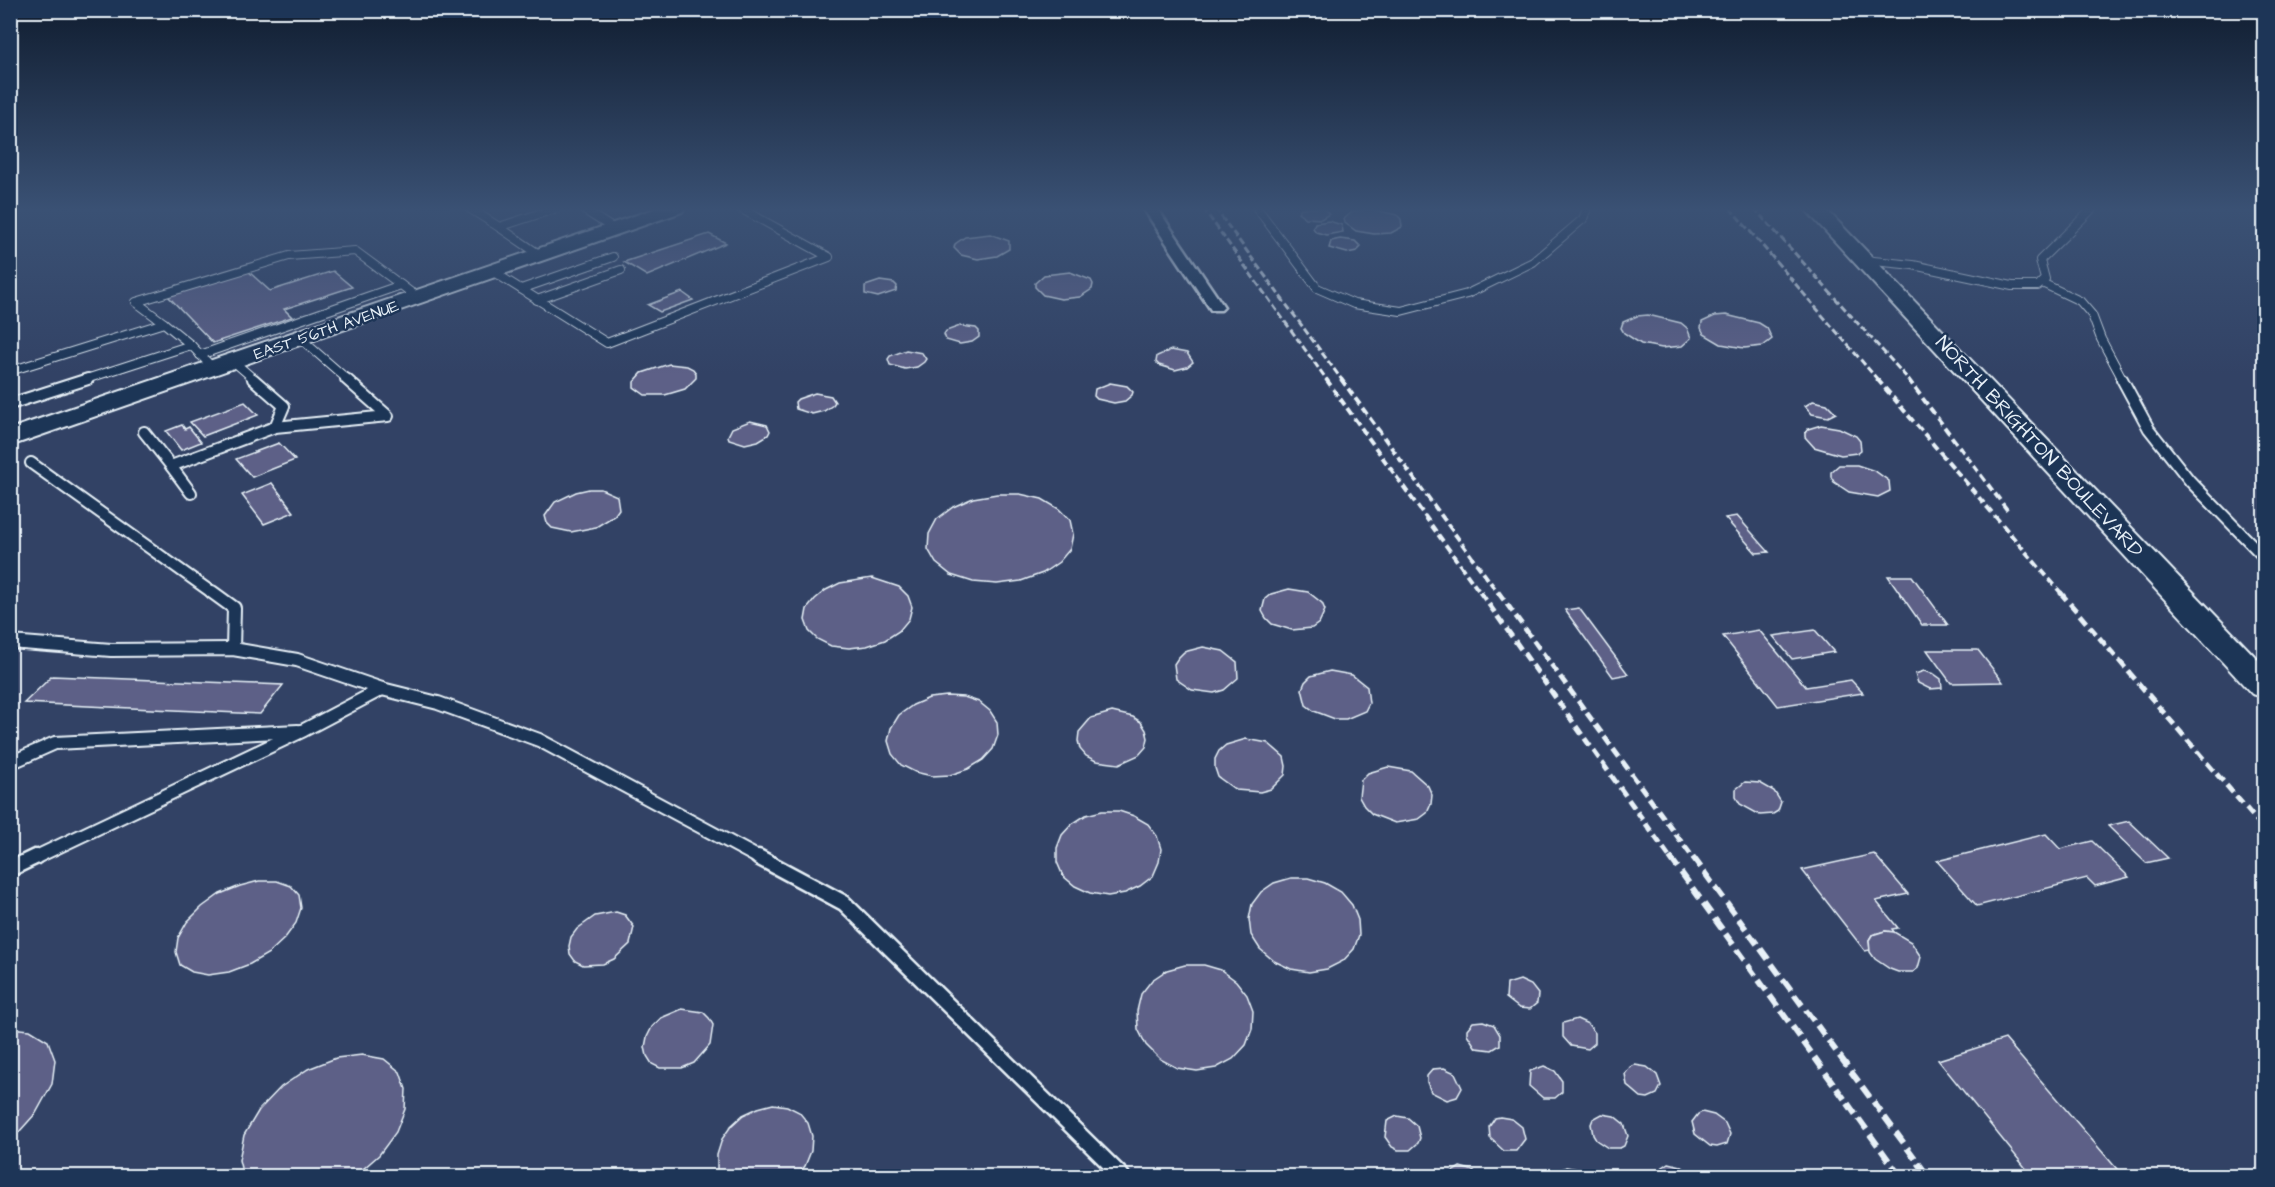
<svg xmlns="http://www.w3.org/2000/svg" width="2275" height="1187" font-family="'Architects Daughter',sans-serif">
<rect width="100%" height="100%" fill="#1d3557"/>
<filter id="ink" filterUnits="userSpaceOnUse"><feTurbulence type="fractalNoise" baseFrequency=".0167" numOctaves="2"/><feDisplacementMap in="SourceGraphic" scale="12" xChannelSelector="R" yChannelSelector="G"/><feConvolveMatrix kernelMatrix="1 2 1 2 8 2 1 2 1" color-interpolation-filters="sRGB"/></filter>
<g filter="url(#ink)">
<polygon fill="#304265" points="10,208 2264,208 2264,1176 11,1176"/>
<g fill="#5d6187" stroke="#e8f1f8" stroke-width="1.5">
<polygon points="1301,208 1323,208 1329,214 1321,219 1306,218 1298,212"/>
<polygon points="1371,209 1397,215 1401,219 1402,227 1391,233 1374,234 1356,231 1345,223 1344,219 1353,211"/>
<polygon points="1329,221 1342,225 1343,232 1326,235 1316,232 1313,228 1315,223"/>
<polygon points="709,234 726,243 647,276 624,262"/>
<polygon points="990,234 1009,241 1009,249 997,256 978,259 961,255 954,248 955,244 965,237"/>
<polygon points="1340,239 1355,241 1361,247 1357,251 1347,253 1329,248 1331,241"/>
<polygon points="248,271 270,291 333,271 352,287 284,309 292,317 213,343 168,296"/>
<polygon points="1070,272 1091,280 1093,284 1092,289 1080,297 1061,299 1043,295 1035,287 1035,283 1044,275"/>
<polygon points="880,281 894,283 897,286 896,291 878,297 865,294 865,286"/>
<polygon points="682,292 693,300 660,312 648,305"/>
<polygon points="1648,315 1681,323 1687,328 1691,338 1682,346 1662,348 1641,344 1624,333 1621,328 1623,322 1637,316"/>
<polygon points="1726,315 1759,323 1767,328 1772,339 1763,346 1744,348 1721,344 1704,334 1701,328 1702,322 1715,316"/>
<polygon points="960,326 976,328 979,331 979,337 972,342 960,344 946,340 944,334 946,331"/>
<polygon points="906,350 922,353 926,359 924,362 917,367 905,369 890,365 888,359 890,356"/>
<polygon points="1171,350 1187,353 1193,362 1187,367 1175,370 1159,365 1156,362 1157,356"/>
<polygon points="669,364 687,366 693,369 696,373 696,378 685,389 665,395 645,395 634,387 634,382 642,373"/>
<polygon points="1110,383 1127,386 1133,392 1132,395 1125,401 1114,403 1097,399 1094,396 1095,389"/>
<polygon points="815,393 831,396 835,402 833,405 824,411 812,414 796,409 795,402 798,399"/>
<polygon points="1813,401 1827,404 1836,413 1828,417 1812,414 1805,406"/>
<polygon points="245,402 258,415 203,436 190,422"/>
<polygon points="750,421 767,425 770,431 768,435 758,441 745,444 729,439 728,436 732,428"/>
<polygon points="182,425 185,429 189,427 201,442 181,450 166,431"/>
<polygon points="1821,425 1839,428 1856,436 1860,441 1861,450 1857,453 1841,455 1814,447 1805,437 1805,433 1808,429"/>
<polygon points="279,443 295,460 252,477 236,459"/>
<polygon points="1839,465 1857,465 1875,471 1889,481 1890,491 1878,497 1849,492 1834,482 1831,477 1831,472"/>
<polygon points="272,483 294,512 264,524 242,495"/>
<polygon points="589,489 601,489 617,496 619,509 614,516 596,527 571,532 552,528 547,523 545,516 555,502 576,492"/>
<polygon points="997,494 1020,494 1042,499 1059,509 1070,520 1073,534 1070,549 1059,562 1043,573 1021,581 997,584 973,582 951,575 936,563 928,549 929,534 937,519 953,507 973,498"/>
<polygon points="1737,516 1769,552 1756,553 1725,518"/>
<polygon points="1888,576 1912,576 1948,625 1922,625"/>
<polygon points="872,578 899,587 908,596 912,607 909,619 899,631 885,640 867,646 849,648 831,646 817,639 809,631 805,620 807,609 815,599 826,590 840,583"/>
<polygon points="1289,589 1308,592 1322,603 1325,610 1319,623 1312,628 1292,630 1272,624 1266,618 1262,611 1265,599 1271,594"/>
<polygon points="1579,608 1628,674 1613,677 1565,610"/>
<polygon points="1759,630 1806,687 1851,680 1863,693 1778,706 1723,636"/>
<polygon points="1815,630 1834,652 1792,659 1773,636"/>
<polygon points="1203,647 1223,651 1237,662 1238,678 1224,690 1214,693 1192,690 1176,679 1174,664 1178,658 1184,652"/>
<polygon points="1927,650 1978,650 2003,682 1951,683"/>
<polygon points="1330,671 1352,675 1367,687 1369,703 1365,711 1346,719 1335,719 1314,711 1306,705 1302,689 1305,682 1311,676"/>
<polygon points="1924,671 1934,674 1941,679 1942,688 1930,689 1918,683 1915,674"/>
<polygon points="52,676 283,685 260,714 24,703"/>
<polygon points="947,696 964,697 979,702 990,711 997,722 998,735 993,749 983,760 968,769 950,775 932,776 915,772 901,765 892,754 888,741 891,728 899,715 913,705 929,698"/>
<polygon points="1112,712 1133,717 1141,722 1146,730 1148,738 1146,747 1139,755 1119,764 1096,761 1086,756 1080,749 1078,741 1079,732 1091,718"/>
<polygon points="1246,739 1268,743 1284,757 1286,766 1285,775 1271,789 1260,792 1236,790 1218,777 1215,768 1215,759 1219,751 1226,745"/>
<polygon points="1388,767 1411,771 1428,786 1432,795 1431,804 1427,813 1419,819 1395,823 1372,814 1364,806 1359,797 1361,780 1368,773"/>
<polygon points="1745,782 1760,783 1774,791 1781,802 1778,811 1773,814 1760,815 1740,804 1736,797 1736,789"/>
<polygon points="1102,811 1119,811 1134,816 1148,824 1157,836 1161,849 1159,862 1153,876 1140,886 1125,893 1108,896 1090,893 1075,886 1063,876 1057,862 1057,848 1062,835 1072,824 1086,815"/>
<polygon points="2129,821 2168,858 2146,863 2108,826"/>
<polygon points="2046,834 2060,849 2092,841 2129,877 2095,886 2087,878 1977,906 1937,861"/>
<polygon points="1874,854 1908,894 1876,901 1898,928 1892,929 1894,932 1885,931 1872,935 1869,940 1870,950 1865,951 1802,870"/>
<polygon points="1291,878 1308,878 1325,883 1341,892 1352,905 1358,920 1359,935 1354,949 1343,961 1327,969 1309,972 1291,969 1274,961 1260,949 1251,935 1249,919 1252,904 1261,892 1274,883"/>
<polygon points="259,881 277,881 291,886 299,895 301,908 296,923 285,938 269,953 250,964 229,972 208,975 192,972 180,965 176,952 178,938 187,922 202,907 220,894 240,886"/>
<polygon points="616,912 625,915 634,927 630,944 614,959 603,964 583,965 575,961 570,954 569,946 571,937 577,929 595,916"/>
<polygon points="1885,931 1894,932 1911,942 1921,957 1918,968 1913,972 1898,972 1890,969 1875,959 1870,952 1869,940 1872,935"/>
<polygon points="1185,965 1204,965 1221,970 1236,981 1247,995 1253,1011 1252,1029 1246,1045 1233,1059 1216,1068 1197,1071 1177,1068 1160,1059 1146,1045 1138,1029 1137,1011 1141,994 1152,980 1167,970"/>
<polygon points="1520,980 1531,985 1538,994 1537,1003 1530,1009 1519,1008 1506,998 1507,984"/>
<polygon points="682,1009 703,1012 709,1018 713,1025 710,1045 694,1063 682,1068 660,1068 652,1064 647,1056 645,1047 647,1037 652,1027 661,1018"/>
<polygon points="1577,1019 1588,1024 1595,1033 1595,1043 1588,1049 1571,1046 1563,1037 1563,1023"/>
<polygon points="1483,1021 1494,1025 1500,1035 1500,1045 1492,1050 1476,1048 1467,1034 1467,1029 1473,1022"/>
<polygon points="10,1028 30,1030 48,1041 55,1060 52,1084 36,1113 10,1142"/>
<polygon points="2005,1039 2123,1176 2032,1176 1938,1060"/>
<polygon points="362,1055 384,1059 400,1072 406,1089 405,1109 396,1132 379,1155 355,1176 243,1176 239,1160 244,1135 259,1110 281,1087 308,1069 336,1058"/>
<polygon points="1635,1065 1647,1067 1657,1075 1661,1086 1657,1094 1648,1098 1641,1097 1627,1085 1625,1074 1630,1067"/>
<polygon points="1544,1066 1555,1071 1562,1081 1562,1092 1555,1098 1543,1098 1529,1086 1530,1071"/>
<polygon points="1444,1068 1455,1073 1462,1088 1457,1097 1447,1100 1431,1092 1427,1082 1427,1076 1433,1069"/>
<polygon points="773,1104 787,1106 799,1112 808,1123 812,1136 811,1151 805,1166 797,1176 720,1176 717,1169 717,1155 722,1139 731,1126 743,1115 758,1108"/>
<polygon points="1702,1112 1714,1115 1725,1123 1730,1134 1727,1144 1717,1147 1710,1146 1695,1134 1692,1122 1698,1114"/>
<polygon points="1602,1114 1614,1116 1624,1124 1628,1136 1624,1146 1620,1148 1608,1148 1596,1140 1593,1135 1591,1124 1593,1119"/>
<polygon points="1397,1116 1408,1118 1417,1126 1420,1138 1418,1143 1410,1150 1398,1150 1392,1147 1385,1137 1387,1121"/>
<polygon points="1500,1117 1512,1119 1522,1127 1525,1139 1516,1151 1504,1151 1490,1138 1489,1127 1495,1118"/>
<polygon points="1669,1163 1681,1166 1693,1176 1658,1176 1660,1169"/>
<polygon points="1460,1167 1471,1170 1480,1176 1449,1176 1450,1173"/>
<polygon points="1566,1167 1578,1169 1587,1176 1555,1176 1556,1172"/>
</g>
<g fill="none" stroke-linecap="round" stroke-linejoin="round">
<g stroke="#e8f1f8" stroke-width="10">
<g id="service-far3">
<polyline points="469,208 499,227 557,208"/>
<polyline points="581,208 614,229"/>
<polyline points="1257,208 1317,288 1354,304 1401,311 1467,294 1533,262 1583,219 1587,208"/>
<polyline points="499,227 540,255"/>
<polyline points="1864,260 1913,265 2012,286 2038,286 2045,279 2040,260 2093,208"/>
<polyline points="492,271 607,343 829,257 740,208"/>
<polyline points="2042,283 2080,301 2092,315 2101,339 2123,380"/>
<polyline points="521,289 613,257"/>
<polyline points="537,300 621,270"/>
<polyline points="164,323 136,302 289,256 355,251 401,285"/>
<polyline points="300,338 348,380"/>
<polyline points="200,355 401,285 417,297"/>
<polyline points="233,361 255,380"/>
<polyline points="10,371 164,323 191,345"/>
<polyline points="83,380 191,345 213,368"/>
</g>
</g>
<g stroke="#e8f1f8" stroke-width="14">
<g id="service-far2">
<polyline points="253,379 284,406 275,427"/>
<polyline points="2122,379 2149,429 2190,481 2264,557"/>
<polyline points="10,404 88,379"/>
<polyline points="144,432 171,466"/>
<polyline points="31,463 214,594"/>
<polyline points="191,493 171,466 275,427 388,416 346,379"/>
</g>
</g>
<g stroke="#e8f1f8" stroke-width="16">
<g id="service-far1">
<polyline points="212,592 234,608 233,649"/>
<polyline points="10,642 111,650 233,649 297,660 382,689 304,730 32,859"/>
<polyline points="382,689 438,703 539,740 761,859"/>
<polyline points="10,763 55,743 298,731"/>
</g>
</g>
<g stroke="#e8f1f8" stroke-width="19">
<g id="service">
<polyline points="758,857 844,903 1122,1176"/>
<polyline points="10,869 35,857"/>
</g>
</g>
<g stroke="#e8f1f8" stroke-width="5">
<polygon id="minor" points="1143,208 1157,208 1224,307 1221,310 1211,310"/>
</g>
<g stroke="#e8f1f8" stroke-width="4">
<g id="secondary">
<polygon points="657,208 685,208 682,212 10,446 10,429"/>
<polygon points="1804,208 1825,208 2264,666 2264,697 2252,694"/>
</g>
</g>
<use href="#service-far3" stroke="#1d3557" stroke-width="8"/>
<use href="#service-far2" stroke="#1d3557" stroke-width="10"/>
<use href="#service-far1" stroke="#1d3557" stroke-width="12"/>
<use href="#service" stroke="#1d3557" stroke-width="14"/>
<use href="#minor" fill="#1d3557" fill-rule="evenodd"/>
<use href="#secondary" fill="#1d3557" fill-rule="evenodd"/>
<g stroke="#e8f1f8" stroke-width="3" stroke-dasharray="7 3" stroke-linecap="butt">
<polyline points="1203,208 1327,380"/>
<polyline points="1215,208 1342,380"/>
<polyline points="1730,208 1878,380"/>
<polyline points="1754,208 1909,380"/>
</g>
<g stroke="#e8f1f8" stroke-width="4" stroke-dasharray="8 4" stroke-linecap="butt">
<polyline points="1326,379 1481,594"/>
<polyline points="1341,379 1499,594"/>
<polyline points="1877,379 2062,594"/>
<polyline points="1908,379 2008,511"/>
</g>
<g stroke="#e8f1f8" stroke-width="5" stroke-dasharray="10 5" stroke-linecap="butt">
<polyline points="1480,592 1671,859"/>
<polyline points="1498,592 1694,859"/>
<polyline points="2060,592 2264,829"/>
</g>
<g stroke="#e8f1f8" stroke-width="6" stroke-dasharray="13 6" stroke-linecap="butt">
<polyline points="1670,857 1900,1176"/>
<polyline points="1693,857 1928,1176"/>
</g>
</g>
</g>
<linearGradient id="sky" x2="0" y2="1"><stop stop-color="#101d30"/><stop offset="0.56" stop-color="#3a5174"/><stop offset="1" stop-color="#3a5174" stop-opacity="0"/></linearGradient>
<rect width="2275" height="374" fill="url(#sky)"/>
<g text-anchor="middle" stroke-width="5" stroke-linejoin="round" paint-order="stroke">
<g font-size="16" fill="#e8f1f8" stroke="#1d3557">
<text transform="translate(326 329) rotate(-19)" y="6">EAST 56TH AVENUE</text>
</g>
<g font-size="20" fill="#e8f1f8" stroke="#1d3557">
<text transform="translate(2040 446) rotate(47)" y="7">NORTH BRIGHTON BOULEVARD</text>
</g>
</g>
<rect width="2275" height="1187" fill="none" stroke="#1d3557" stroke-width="36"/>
<rect x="18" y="18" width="2239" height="1151" fill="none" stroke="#e8f1f8" stroke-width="2" filter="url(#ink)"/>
</svg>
